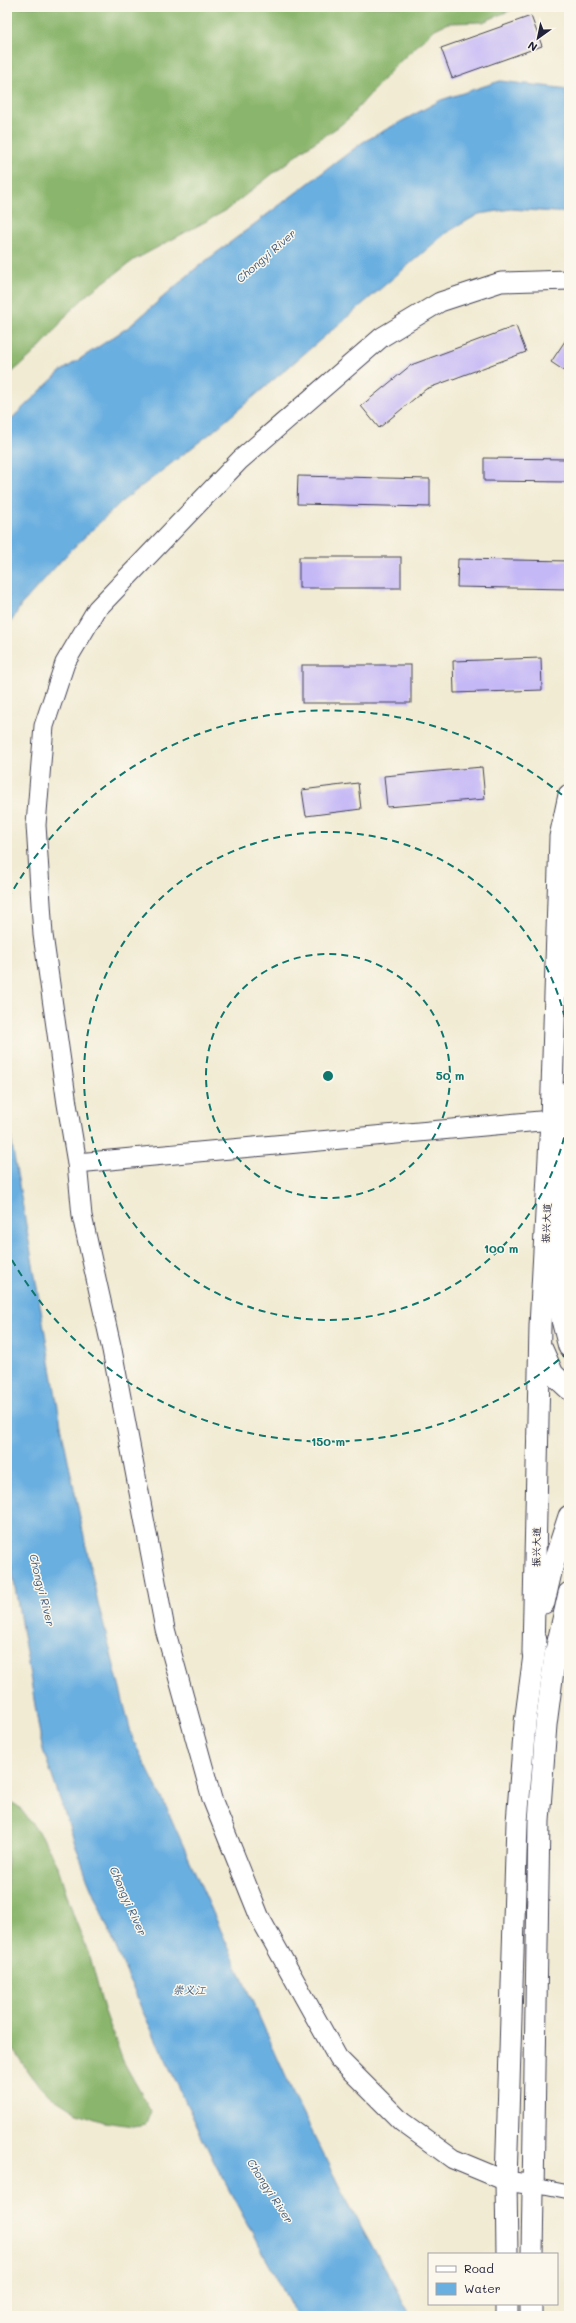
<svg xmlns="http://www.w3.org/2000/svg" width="576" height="2323" font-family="Mali,'LXGW WenKai TC',sans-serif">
<rect width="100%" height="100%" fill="#fbf7ec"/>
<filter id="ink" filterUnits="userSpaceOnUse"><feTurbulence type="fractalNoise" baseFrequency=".025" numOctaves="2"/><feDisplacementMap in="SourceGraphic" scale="8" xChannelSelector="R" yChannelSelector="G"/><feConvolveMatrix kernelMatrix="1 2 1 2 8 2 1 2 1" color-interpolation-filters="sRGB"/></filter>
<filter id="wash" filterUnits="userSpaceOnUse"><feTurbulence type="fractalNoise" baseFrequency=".012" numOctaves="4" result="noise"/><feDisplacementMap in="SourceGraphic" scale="16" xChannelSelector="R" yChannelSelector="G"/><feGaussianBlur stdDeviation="0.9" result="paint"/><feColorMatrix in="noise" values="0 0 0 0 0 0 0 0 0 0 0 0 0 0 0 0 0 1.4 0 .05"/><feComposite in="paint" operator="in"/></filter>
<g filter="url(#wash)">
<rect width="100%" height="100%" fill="#f1ebd3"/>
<g fill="#8ab56c" stroke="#566c54">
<polygon points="7,7 518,7 483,22 448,23 435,29 395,66 349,118 338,127 303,150 225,211 134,260 89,293 68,313 51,335 33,354 7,377"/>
<polygon points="7,1799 19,1807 43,1838 57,1864 74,1917 90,1957 104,2009 123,2061 151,2111 146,2124 133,2126 104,2122 75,2112 50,2096 40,2087 7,2042"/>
</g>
<g fill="#69afe0" stroke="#46688e">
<polygon points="500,81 569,89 569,213 511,209 479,214 446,233 211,433 121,502 69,552 21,605 7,629 7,423 60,372 130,326 195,269 363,142 441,100"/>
<polygon points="7,1116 63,1436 98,1603 133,1740 163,1800 294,2095 341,2190 411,2316 297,2316 215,2164 142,2010 87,1878 42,1747 7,1540"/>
</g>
<g id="blocks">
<g fill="#c5b8f6">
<polygon points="531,16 542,46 452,78 441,48"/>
<polygon points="516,326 526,352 426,389 379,428 361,406 411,365"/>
<polygon points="569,335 569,374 551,362"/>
<polygon points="484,458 569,459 569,482 484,481"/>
<polygon points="298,476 430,479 430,507 297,504"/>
<rect x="299" y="557" width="102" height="31"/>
<polygon points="458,559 569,561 569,589 457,587"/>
<polygon points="541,658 542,690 454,693 453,661"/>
<rect x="302" y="665" width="109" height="38"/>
<polygon points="482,767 485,799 387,807 384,776"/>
<polygon points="358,783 361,809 306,816 302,790"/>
</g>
</g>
</g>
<g filter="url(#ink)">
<use href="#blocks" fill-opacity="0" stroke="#414052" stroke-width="1"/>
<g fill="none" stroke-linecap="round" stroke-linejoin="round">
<g stroke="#414052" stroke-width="15">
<polyline id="street" points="534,2185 569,2192"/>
</g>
<g stroke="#414052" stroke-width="21">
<g id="secondary">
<polyline points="77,1163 551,1120 567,1121"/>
<polyline points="534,2185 506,2181 453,2159 402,2122 338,2058 260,1918 212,1799 165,1629 112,1350 82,1216 77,1163 67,1104 43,935 36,825 44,726 65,663 97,609 240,460 382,337 440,302 501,282 569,280"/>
</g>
</g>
<g stroke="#414052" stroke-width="23">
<g id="primary">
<polyline points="569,1092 561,1316 569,1347"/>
<polyline points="542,1349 553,1374 569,1389"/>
<polyline points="544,1603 552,1568 569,1516"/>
<polyline points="533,1653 540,1326 551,1120 560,837 569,795"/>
<polyline points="507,2254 506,2181 517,1822 525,1723 536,1640"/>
<polyline points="532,2254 539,1821 546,1725 555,1655 569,1593"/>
<polyline points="507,2304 507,2316"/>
<polyline points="531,2316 531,2304"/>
</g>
</g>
<use href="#street" stroke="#fff" stroke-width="13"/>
<use href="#secondary" stroke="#fff" stroke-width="19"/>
<use href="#primary" stroke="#fff" stroke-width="21"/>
</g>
</g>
<g fill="none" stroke="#0f766e" stroke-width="2" stroke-dasharray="7 5">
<circle cx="328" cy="1076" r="122"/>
<path d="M569 1114A244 244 0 1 1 569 1038"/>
<path d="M568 1352A366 366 0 0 1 8 1253M8 899A366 366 0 0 1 568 800"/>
</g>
<g text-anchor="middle" stroke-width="3" stroke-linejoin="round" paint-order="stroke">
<g font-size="10" fill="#22223b" stroke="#fbf7ec">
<text transform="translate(546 1223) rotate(-87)" y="4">振兴大道</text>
<text transform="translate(536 1547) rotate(-89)" y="4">振兴大道</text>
</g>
<g font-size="11" font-style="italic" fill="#3e5a7d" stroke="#fbf7ec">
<text transform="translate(266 256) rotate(-41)" y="4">Chongyi River</text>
<text transform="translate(42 1590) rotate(76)" y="4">Chongyi River</text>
<text transform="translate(128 1901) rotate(66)" y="4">Chongyi River</text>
<text x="189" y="1994">崇义江</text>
<text transform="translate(270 2191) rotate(57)" y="4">Chongyi River</text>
</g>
</g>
<circle cx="328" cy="1076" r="6" fill="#0f766e" stroke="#fbf7ec" stroke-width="2"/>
<g font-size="12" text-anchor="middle" font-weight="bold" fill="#0f766e" stroke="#fbf7ec" stroke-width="3" stroke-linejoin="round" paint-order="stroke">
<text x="450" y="1080">50 m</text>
<text x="501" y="1253">100 m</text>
<text x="328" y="1446">150 m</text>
</g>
<rect width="576" height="2323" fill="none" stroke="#fbf7ec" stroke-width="24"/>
<rect x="428" y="2253" width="130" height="52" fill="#fbf7ec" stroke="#a4a2a5"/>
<rect x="436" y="2266" width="20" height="6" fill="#ffffff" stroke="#a4a2a5"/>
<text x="464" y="2273" font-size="12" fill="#22223b">Road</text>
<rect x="436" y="2283" width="20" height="12" fill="#69afe0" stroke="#a4a2a5"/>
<text x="464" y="2293" font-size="12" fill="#22223b">Water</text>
<g transform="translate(538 38) rotate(213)" stroke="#fbf7ec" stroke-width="3" paint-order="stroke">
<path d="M0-3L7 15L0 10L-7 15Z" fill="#22223b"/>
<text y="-6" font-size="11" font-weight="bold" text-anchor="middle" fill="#22223b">N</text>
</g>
</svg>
